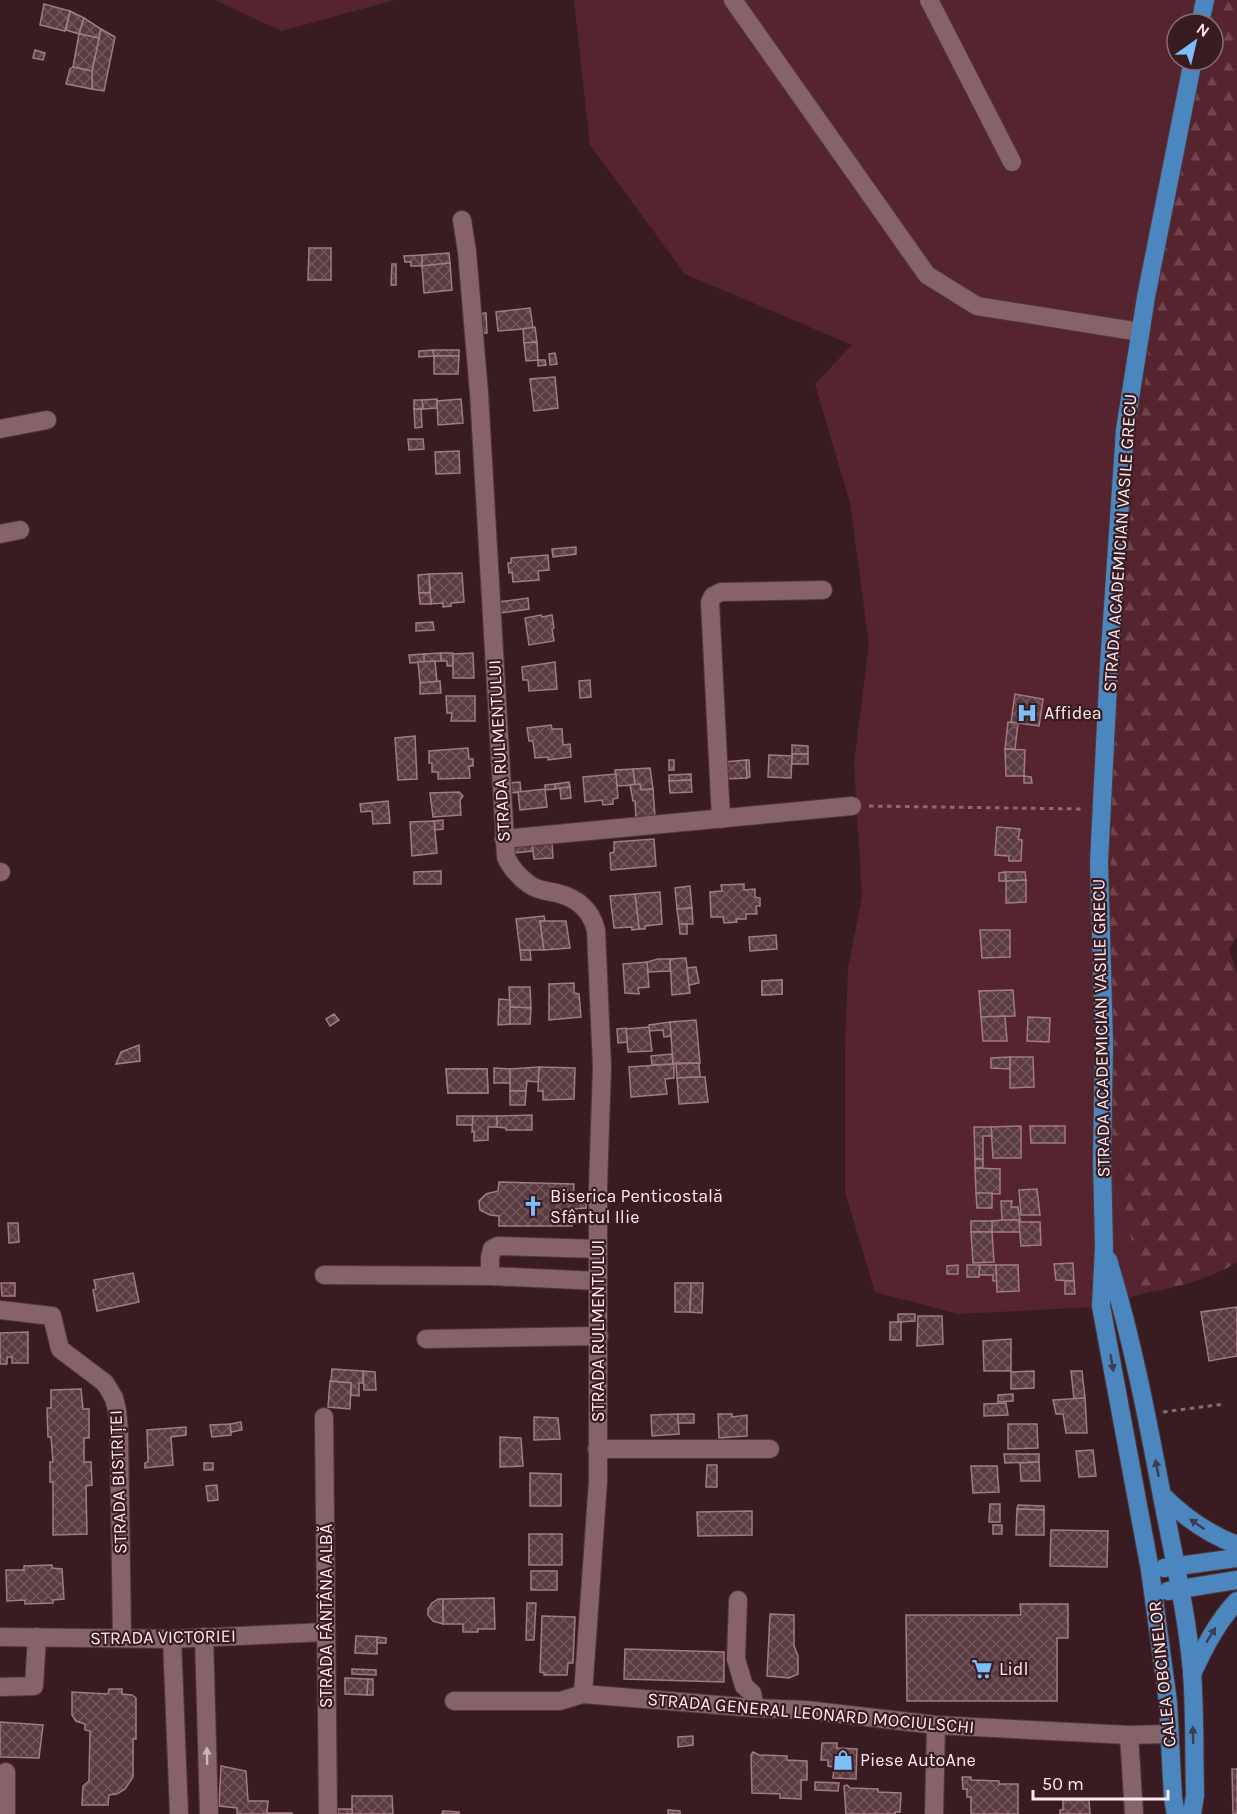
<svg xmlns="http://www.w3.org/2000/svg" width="1237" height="1814" font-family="Karla,sans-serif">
<defs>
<pattern id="forest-firs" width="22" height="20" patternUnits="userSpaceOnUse" patternTransform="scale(1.5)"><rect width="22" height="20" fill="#56242e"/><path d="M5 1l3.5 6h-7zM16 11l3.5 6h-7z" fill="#6f444c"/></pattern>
<pattern id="building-cross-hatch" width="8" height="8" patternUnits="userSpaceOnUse" patternTransform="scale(1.5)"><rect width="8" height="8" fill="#5a3b40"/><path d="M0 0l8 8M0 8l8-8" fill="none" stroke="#73575c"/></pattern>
</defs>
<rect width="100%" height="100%" fill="#391c21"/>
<g fill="#56242e">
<polygon points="215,0 395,0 281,31"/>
<polygon points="574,0 1212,0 1207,24 1177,24 1177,60 1200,60 1178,164 1150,334 1118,635 1112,777 1107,1104 1141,1294 1096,1307 958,1314 875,1292 845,1192 845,1046 848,968 862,897 854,763 869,644 850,503 815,384 852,345 685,274 590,145"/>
</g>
<path fill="url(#forest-firs)" d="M1212,0H1237V937L1229,949L1237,974V1262C1209,1280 1174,1288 1141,1294L1107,1104L1112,777L1118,635L1150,334L1178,164L1200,60H1213V24H1207Z"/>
<g fill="url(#building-cross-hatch)" stroke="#a07c81" stroke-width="1.5">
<polygon points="44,4 70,11 65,31 40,25"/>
<polygon points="70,11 84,18 79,34 66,30"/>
<polygon points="84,18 101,29 99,38 79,34"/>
<polygon points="101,29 115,37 104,91 92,89 92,71"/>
<polygon points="79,34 99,38 92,71 73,67"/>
<polygon points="35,50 45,53 43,60 33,58"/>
<polygon points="73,67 92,71 92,89 66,84 70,69"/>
<polygon points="309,248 331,248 331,280 308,280"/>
<polygon points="449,253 450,263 422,266 422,255"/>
<polygon points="422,255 422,266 411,266 411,262 405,262 404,256"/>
<polygon points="450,263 452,290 424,293 422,266"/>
<polygon points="392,264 396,264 396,285 391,285"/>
<polygon points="530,308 533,328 498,331 496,312"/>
<polygon points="486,313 487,333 481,333 480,314"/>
<polygon points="535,327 537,342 524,343 523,329"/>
<polygon points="537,342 538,360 526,361 524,343"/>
<polygon points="433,350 434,356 419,357 419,351"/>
<polygon points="433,350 459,350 459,356 434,356"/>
<polygon points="555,353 557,364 550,365 549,354"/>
<polygon points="434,356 459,356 458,374 434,374"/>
<polygon points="538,360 545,360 546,365 538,366"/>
<polygon points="555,377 558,408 534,411 530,379"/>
<polygon points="437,399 437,408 423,409 422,400"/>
<polygon points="461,399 463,423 438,425 437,401"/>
<polygon points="414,400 422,400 423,409 414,409"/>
<polygon points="414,409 421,409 422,427 415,428"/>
<polygon points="408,439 423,439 424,449 409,450"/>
<polygon points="459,451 460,473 436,474 435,452"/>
<polygon points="576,547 576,554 553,557 552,549"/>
<polygon points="548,555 549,570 538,571 539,580 513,582 512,572 509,573 508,563 511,563 511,558"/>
<polygon points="462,573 464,602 451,603 451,606 443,607 443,603 431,604 429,574"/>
<polygon points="429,574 430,593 419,593 418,575"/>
<polygon points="419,593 430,593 431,604 420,604"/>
<polygon points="528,598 529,609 501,613 498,602"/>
<polygon points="541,615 542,617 552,615 554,628 552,629 554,641 529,645 525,618"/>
<polygon points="433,622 434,630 416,631 416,623"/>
<polygon points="441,653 453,653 453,666 447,666 447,661 441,661"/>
<polygon points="441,653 441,661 424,662 424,654"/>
<polygon points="473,653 474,678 453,678 453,654"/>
<polygon points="424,654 424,662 410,663 409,655"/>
<polygon points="435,661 437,682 420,683 418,662"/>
<polygon points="555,662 557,689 529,691 528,680 523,680 522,667"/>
<polygon points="590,680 591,697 580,698 579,681"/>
<polygon points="440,681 441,693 420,694 420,683"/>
<polygon points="1015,694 1043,699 1039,726 1011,722"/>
<polygon points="446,696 475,696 475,721 451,721 452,713 447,713"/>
<polygon points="1008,722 1018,723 1015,749 1005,749"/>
<polygon points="551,725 552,729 562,729 563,745 570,744 571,757 548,760 548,757 535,758 533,741 529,741 527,728"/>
<polygon points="415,736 417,779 398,780 395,738"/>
<polygon points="792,745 808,746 808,754 792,754"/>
<polygon points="468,748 469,759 473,759 473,766 469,766 470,778 438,779 438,772 432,772 432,763 429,763 429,751"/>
<polygon points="1005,749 1025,750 1024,776 1006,776"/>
<rect x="792" y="754" width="16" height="10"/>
<polygon points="769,755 792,756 791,778 768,777"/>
<rect x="669" y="760" width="5" height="10"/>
<polygon points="746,760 749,760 750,777 747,778"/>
<polygon points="746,760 747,778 725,779 724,762"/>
<polygon points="650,768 653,789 641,790 640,784 635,785 633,769"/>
<polygon points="633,769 635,785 617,786 615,770"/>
<polygon points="616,774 618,798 613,799 613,804 603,805 602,800 585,802 583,777"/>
<polygon points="691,774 691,780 669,781 669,775"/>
<polygon points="1024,776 1031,777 1032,783 1024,783"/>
<polygon points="691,780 692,792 670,793 669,781"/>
<polygon points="520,782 521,792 508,793 507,783"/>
<polygon points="569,782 570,787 555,789 555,784"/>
<polygon points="555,784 555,789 545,790 545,785"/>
<polygon points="640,784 641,790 653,789 655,817 636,819 635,801 633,801 630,785"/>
<polygon points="570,787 571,798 561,799 560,788"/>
<polygon points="545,789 547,807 520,810 518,792"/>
<polygon points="459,792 463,796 460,800 461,815 433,817 430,793"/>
<polygon points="388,801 390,823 373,824 372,811 361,812 360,804"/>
<polygon points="443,820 443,829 435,830 434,821"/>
<polygon points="434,821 437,853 412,856 410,822"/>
<polygon points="997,827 1020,829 1018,839 1022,840 1021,861 1009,861 1009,856 995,855"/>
<polygon points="654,839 656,866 611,870 610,853 614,852 614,842"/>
<polygon points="552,843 553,858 534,859 532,845"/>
<polygon points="532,845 533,851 513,853 512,846"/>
<polygon points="441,871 441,884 414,884 414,872"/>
<polygon points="1005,872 1025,872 1026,880 1006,881"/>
<polygon points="1005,872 1006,881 999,881 999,873"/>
<polygon points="1026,880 1026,902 1006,903 1006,881"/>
<polygon points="744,884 744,890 755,889 755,897 760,898 760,906 756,906 757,914 746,914 746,919 736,919 737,922 724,923 723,917 711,917 710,892 722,891 721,885"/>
<polygon points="690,886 692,908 677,909 675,888"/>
<polygon points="660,892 662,924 645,926 645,929 639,929 635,894"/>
<polygon points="635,894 639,929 632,930 632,927 614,928 610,896"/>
<polygon points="692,908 693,924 679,924 677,909"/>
<polygon points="544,916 545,921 540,921 544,950 520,950 516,919"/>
<polygon points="540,921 566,921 570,948 544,950"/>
<polygon points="679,924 687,924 687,934 680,934"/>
<polygon points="980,930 1010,930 1010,957 982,958"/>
<polygon points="776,935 777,949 750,951 749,937"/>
<polygon points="520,950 530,950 531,960 521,960"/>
<polygon points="686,958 690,993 672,995 670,959"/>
<polygon points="658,959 670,959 670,971 648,972 647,962"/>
<polygon points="647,962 649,987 638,988 639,994 625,993 623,964"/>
<polygon points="696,967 699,983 689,985 687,968"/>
<polygon points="782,980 782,994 762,995 762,981"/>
<polygon points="782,980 782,994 762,995 762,981"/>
<polygon points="574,983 574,993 579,994 581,1017 549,1020 549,984"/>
<polygon points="509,987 530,987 531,1008 510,1007"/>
<polygon points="1013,990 1015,1016 981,1017 979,991"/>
<polygon points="499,999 510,1000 510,1024 498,1025"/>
<polygon points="510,1007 531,1008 530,1024 510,1024"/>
<polygon points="334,1014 339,1020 330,1026 326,1019"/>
<polygon points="1005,1016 1007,1041 983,1041 981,1017"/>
<polygon points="1028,1017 1050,1018 1049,1042 1027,1041"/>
<polygon points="696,1020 700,1063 673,1063 670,1022"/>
<polygon points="670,1022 671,1036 664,1037 663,1030 649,1031 649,1025"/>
<polygon points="649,1027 652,1051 628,1052 626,1029"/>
<polygon points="626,1028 627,1042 618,1043 617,1029"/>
<polygon points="139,1045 140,1061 116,1064 121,1052"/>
<polygon points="672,1054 673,1064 652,1065 651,1056"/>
<polygon points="1010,1057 1010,1069 991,1068 991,1058"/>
<polygon points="1010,1057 1033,1057 1034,1087 1010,1088"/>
<polygon points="699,1063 700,1077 677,1078 676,1064"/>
<polygon points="674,1064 674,1078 665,1079 667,1094 631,1097 629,1067"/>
<polygon points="539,1067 575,1068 574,1099 543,1100 543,1091 538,1091"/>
<polygon points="539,1067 538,1082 527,1081 526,1091 510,1091 510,1069"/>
<polygon points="494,1068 510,1069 510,1083 494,1083"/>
<polygon points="446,1069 487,1069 488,1093 448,1093"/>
<polygon points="446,1069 487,1069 488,1093 448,1093"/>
<polygon points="700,1077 705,1077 708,1102 679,1104 677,1078"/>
<polygon points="510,1091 526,1091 525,1105 510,1105"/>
<polygon points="532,1115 532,1130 506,1130 506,1128 497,1127 497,1116"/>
<rect x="457" y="1116" width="16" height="9"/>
<polygon points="473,1116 497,1116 497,1127 488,1127 488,1140 474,1141 474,1131 472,1132"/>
<polygon points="1021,1126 1021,1158 993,1158 991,1127"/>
<polygon points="1030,1126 1065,1126 1065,1143 1031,1143"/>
<polygon points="974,1127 991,1127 992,1136 983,1136 983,1159 975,1159"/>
<rect x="975" y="1159" width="8" height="9"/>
<polygon points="975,1168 1000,1169 1000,1194 976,1193"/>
<polygon points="499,1182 574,1184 573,1200 583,1201 586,1204 586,1208 573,1209 572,1226 499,1226 499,1216 490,1215 480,1210 479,1201 486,1194 498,1191"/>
<polygon points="1037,1189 1040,1215 1021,1215 1019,1190"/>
<polygon points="976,1193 992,1193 992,1208 977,1208"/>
<polygon points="1001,1201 1012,1201 1011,1207 1018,1207 1020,1220 1002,1220"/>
<polygon points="1002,1220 1020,1220 1020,1232 992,1232 992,1221"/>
<rect x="971" y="1221" width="21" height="11"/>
<polygon points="1019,1222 1040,1222 1041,1245 1021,1246"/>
<polygon points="8,1223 18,1223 19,1242 9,1243"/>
<polygon points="971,1232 992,1232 994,1262 973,1263"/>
<polygon points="1073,1263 1074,1281 1056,1280 1054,1264"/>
<polygon points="958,1265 958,1274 947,1274 947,1266"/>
<polygon points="967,1265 980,1265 979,1277 967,1277"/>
<polygon points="980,1265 996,1265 997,1281 993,1281 993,1275 979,1275"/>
<polygon points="996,1265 1018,1265 1019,1291 997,1292"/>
<polygon points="133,1273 139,1302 97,1311 93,1290 96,1289 94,1280"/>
<polygon points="1065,1281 1074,1281 1075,1294 1065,1294"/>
<polygon points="1,1283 15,1283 15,1296 2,1296"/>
<polygon points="675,1283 691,1283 690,1312 675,1312"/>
<polygon points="691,1283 703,1283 702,1313 690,1312"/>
<polygon points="1237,1307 1237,1356 1209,1361 1201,1312"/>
<polygon points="898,1314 915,1314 915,1321 898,1322"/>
<polygon points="918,1316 942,1316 943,1344 917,1346"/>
<rect x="890" y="1322" width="11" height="18"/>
<polygon points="28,1332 28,1363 12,1363 12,1357 7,1357 7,1364 0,1364 0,1333"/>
<polygon points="1011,1339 1011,1371 984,1371 983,1341"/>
<polygon points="332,1369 363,1371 363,1383 359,1383 359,1396 351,1395 351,1383 331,1381"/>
<polygon points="363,1371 375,1372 376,1390 364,1390"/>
<polygon points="1034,1371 1034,1388 1011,1389 1011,1372"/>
<polygon points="1071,1371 1082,1371 1085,1398 1074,1399"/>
<polygon points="330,1381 351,1383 350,1409 328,1407"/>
<polygon points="81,1389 83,1409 89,1409 89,1438 84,1438 84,1462 91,1462 92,1485 86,1486 87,1534 53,1535 53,1482 50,1482 50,1462 53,1462 51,1437 48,1437 47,1408 51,1408 51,1390"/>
<polygon points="1013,1394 1013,1401 998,1402 998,1395"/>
<polygon points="1085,1398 1087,1433 1066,1433 1063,1414 1056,1414 1053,1400"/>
<polygon points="1006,1403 1008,1415 984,1416 984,1404"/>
<polygon points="678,1414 679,1434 652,1436 651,1415"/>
<rect x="678" y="1414" width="16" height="9"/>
<polygon points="718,1414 732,1414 732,1417 747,1415 747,1436 719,1438"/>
<polygon points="534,1417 558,1418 560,1439 534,1440"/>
<polygon points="241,1422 242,1430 231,1432 230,1424"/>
<polygon points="230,1424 231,1435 212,1437 210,1425"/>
<polygon points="1008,1424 1037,1424 1038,1448 1008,1449"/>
<polygon points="186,1427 186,1435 171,1437 173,1465 145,1468 145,1463 148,1462 147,1430"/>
<polygon points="500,1437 521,1438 523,1466 500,1467"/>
<polygon points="1093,1450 1096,1476 1079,1477 1076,1451"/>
<polygon points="1004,1454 1039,1454 1039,1462 1005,1463"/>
<polygon points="1039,1462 1040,1481 1021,1481 1020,1463"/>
<rect x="204" y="1463" width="9" height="7"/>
<polygon points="707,1465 717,1465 717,1487 706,1487"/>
<polygon points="971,1466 997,1466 999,1492 973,1493"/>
<polygon points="530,1473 561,1474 561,1506 530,1506"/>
<polygon points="217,1485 218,1500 208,1501 206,1486"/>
<polygon points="990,1504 1000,1504 1000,1522 989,1522"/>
<polygon points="1018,1505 1044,1506 1044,1510 1017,1509"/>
<polygon points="1017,1509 1044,1510 1044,1535 1016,1535"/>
<polygon points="752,1511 752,1535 698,1536 697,1512"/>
<rect x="993" y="1525" width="9" height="9"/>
<polygon points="1051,1530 1108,1531 1107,1567 1050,1566"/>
<rect x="529" y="1534" width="33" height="31"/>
<polygon points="52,1565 52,1568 62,1569 64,1599 53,1600 53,1603 25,1604 25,1600 7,1601 6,1570 24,1570 24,1566"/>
<rect x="531" y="1571" width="26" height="19"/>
<polygon points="494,1598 495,1629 478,1629 478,1632 463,1632 463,1624 443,1624 443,1599"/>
<polygon points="438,1599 443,1599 443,1624 433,1621 428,1615 428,1609 432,1603"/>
<polygon points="527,1603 536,1603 534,1640 526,1640"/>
<polygon points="1020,1604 1068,1604 1068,1638 1057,1638 1057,1701 907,1701 906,1615 1021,1615"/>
<polygon points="770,1614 794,1615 794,1646 798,1656 798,1674 789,1678 767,1676"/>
<polygon points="542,1616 575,1617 573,1663 568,1663 567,1675 544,1675 544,1673 540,1672"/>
<polygon points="356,1636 377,1637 377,1654 355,1653"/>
<polygon points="377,1637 386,1638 386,1643 377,1643"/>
<polygon points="625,1649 724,1652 724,1682 624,1679"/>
<polygon points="352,1669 376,1670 376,1675 352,1674"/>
<polygon points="345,1678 368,1679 367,1695 345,1694"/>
<polygon points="368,1679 373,1679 373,1695 367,1695"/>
<polygon points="109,1689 122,1689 122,1694 132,1695 136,1698 136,1739 133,1739 133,1777 125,1789 117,1794 109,1795 108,1805 82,1805 83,1786 89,1781 90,1731 85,1730 85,1724 76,1721 72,1715 72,1692 108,1694"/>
<polygon points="0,1722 43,1725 39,1758 0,1757"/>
<polygon points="693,1736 693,1745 678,1747 678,1737"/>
<polygon points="822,1743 837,1743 837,1748 857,1749 856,1779 833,1778 834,1767 828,1766 828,1760 821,1760"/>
<polygon points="753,1752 759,1755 787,1756 787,1760 807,1761 807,1780 801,1780 801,1799 780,1798 780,1794 752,1793 751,1755"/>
<polygon points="221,1766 246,1771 248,1801 268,1801 267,1813 292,1813 292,1814 237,1814 237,1808 219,1806"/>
<polygon points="1232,1769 1237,1769 1237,1814 1233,1814"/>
<polygon points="962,1777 971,1777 971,1780 999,1781 999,1784 1018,1784 1018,1814 971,1814 971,1797 967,1797 967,1789 963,1789"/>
<polygon points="815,1782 839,1783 838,1791 815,1790"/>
<polygon points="847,1785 850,1788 878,1789 878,1792 901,1793 900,1812 895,1812 895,1814 846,1814 844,1786"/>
<polygon points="352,1796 392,1796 393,1814 352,1814"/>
<polygon points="1063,1800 1089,1800 1090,1814 1060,1814 1060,1810 1063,1810"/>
<rect x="338" y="1809" width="14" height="5"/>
<polygon points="668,1810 680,1811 680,1814 668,1814"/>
<polygon points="443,1811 459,1812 459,1814 442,1814"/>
</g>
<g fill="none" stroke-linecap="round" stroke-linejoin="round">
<g stroke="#50383c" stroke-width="20">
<g id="minor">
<polyline points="733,0 927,275 977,306 1140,332"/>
<polyline points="929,0 1012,162"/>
<path d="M462,220L467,252L479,393L506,857C511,868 520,878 530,885C539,891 548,891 557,893C577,898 591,910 596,930L602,1067L598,1186V1481L583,1694"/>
<polyline points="0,429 47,420"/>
<polyline points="0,534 20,530"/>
<polyline points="721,819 710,602 713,596 721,592 823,590"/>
<polyline points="504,839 852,806"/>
<polyline points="0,872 1,872"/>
<polyline points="324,1275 490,1276 490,1258 492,1249 498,1246 598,1249"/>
<polyline points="490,1276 598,1281"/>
<polyline points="0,1310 52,1316 60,1349 105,1383 114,1398 117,1410 119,1432 122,1638"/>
<polyline points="426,1339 599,1336"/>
<polyline points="324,1417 328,1814"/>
<polyline points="597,1449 770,1449"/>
<polyline points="738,1600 736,1659 744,1686 752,1693 755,1708"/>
<polyline points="0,1637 172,1639 326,1632"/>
<polyline points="204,1637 209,1814"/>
<polyline points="172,1639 179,1814"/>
<polyline points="0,1687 34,1686 37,1637"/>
<polyline points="454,1701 560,1701 583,1694 755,1708 806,1710 936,1725 1129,1735 1169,1734"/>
<polyline points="1129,1735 1134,1814"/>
<polyline points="6,1772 6,1814"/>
<polyline points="934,1814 936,1725"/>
</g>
</g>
<g stroke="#50383c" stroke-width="20">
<g id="major">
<polyline points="1200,24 1205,0"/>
<path d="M1108,1260C1132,1338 1147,1417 1162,1496C1173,1554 1187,1613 1192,1672C1195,1713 1194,1754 1195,1795L1192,1814"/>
<path d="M1162,1495C1184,1517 1208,1534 1237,1545"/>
<polyline points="1164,1568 1237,1558"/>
<polyline points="1168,1591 1237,1580"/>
<path d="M1192,1674C1204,1648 1217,1622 1237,1601"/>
<polyline points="1176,1814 1173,1798 1168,1702 1150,1570 1101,1306 1104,1247 1102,1160 1104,1042 1099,862 1109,665 1125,430 1146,297 1193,60"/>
</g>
</g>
<g stroke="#856c70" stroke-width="3" stroke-dasharray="4.5 4.5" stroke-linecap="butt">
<polyline points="869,806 1084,809"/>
<polyline points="1163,1412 1224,1404"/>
</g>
<use href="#minor" stroke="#856368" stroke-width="18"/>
<use href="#major" stroke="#4b86be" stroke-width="18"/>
</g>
<defs><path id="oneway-solid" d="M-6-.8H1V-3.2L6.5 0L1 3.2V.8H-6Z" transform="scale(1.5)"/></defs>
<g fill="#3e3c50">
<use href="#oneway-solid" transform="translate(1112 1363) rotate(80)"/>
<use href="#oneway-solid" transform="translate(1157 1468) rotate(-101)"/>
<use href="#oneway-solid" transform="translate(1197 1524) rotate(-145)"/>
<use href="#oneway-solid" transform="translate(1211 1635) rotate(-58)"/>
<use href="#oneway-solid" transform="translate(1193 1735) rotate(-91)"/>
</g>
<use fill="#ceb3b7" href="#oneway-solid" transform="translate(207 1756) rotate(-91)"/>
<defs>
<g id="hospital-bare" transform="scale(1.62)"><path d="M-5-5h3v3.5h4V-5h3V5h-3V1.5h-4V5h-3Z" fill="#7cbef9" stroke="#391c21" stroke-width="2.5" paint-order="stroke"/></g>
<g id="church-bare" transform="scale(1.62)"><path d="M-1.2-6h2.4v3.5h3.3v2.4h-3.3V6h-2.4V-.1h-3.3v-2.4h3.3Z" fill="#7cbef9" stroke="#391c21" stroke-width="2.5" paint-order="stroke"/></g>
<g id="supermarket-bare" transform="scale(1.62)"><path d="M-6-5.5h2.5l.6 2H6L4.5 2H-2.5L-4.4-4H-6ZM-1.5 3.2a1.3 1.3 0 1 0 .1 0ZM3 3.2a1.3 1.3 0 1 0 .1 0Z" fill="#7cbef9" stroke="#391c21" stroke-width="2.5" paint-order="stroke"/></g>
<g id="shop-bare" transform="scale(1.62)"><path d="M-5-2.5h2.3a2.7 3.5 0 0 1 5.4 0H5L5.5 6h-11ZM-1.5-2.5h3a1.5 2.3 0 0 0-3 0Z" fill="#7cbef9" stroke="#391c21" stroke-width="2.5" paint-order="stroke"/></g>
</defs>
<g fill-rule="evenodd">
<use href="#hospital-bare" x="1027" y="713"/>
<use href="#church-bare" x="533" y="1206"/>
<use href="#supermarket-bare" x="982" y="1669"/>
<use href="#shop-bare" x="843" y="1760"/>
</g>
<g text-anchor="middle" stroke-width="4.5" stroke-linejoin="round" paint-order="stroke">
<g font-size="18" fill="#fee9ec" stroke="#391c21">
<text transform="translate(1120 543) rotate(-86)" y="6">STRADA ACADEMICIAN VASILE GRECU</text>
<text transform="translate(499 751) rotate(-93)" y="6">STRADA RULMENTULUI</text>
<text transform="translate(1101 1028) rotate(-91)" y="6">STRADA ACADEMICIAN VASILE GRECU</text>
<text transform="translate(598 1331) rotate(-90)" y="6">STRADA RULMENTULUI</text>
<text transform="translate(118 1482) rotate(-92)" y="6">STRADA BISTRIȚEI</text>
<text transform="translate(326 1616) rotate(-90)" y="6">STRADA FÂNTÂNA ALBĂ</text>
<text transform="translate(163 1637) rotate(-1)" y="6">STRADA VICTORIEI</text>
<text transform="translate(1162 1674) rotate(-96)" y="6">CALEA OBCINELOR</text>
<text transform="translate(811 1713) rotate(5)" y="6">STRADA GENERAL LEONARD MOCIULSCHI</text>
</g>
<g font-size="18" fill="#fee9ec" stroke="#391c21" text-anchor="start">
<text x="1044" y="719">Affidea</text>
<text x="550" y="1202">Biserica Penticostală<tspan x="550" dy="21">Sfântul Ilie</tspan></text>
<text x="999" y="1675">Lidl</text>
<text x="860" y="1766">Piese AutoAne</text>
</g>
</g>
<g transform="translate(1195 42) rotate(34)"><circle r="28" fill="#391c21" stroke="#886e72" stroke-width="1.5"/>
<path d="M0-4.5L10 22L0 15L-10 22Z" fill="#7cbef9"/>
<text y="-9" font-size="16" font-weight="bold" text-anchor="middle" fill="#fee9ec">N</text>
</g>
<path d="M1033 1790v9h135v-9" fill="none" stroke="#fee9ec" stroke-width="3"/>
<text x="1042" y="1790" font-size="18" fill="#fee9ec" stroke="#391c21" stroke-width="4.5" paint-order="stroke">50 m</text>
</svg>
